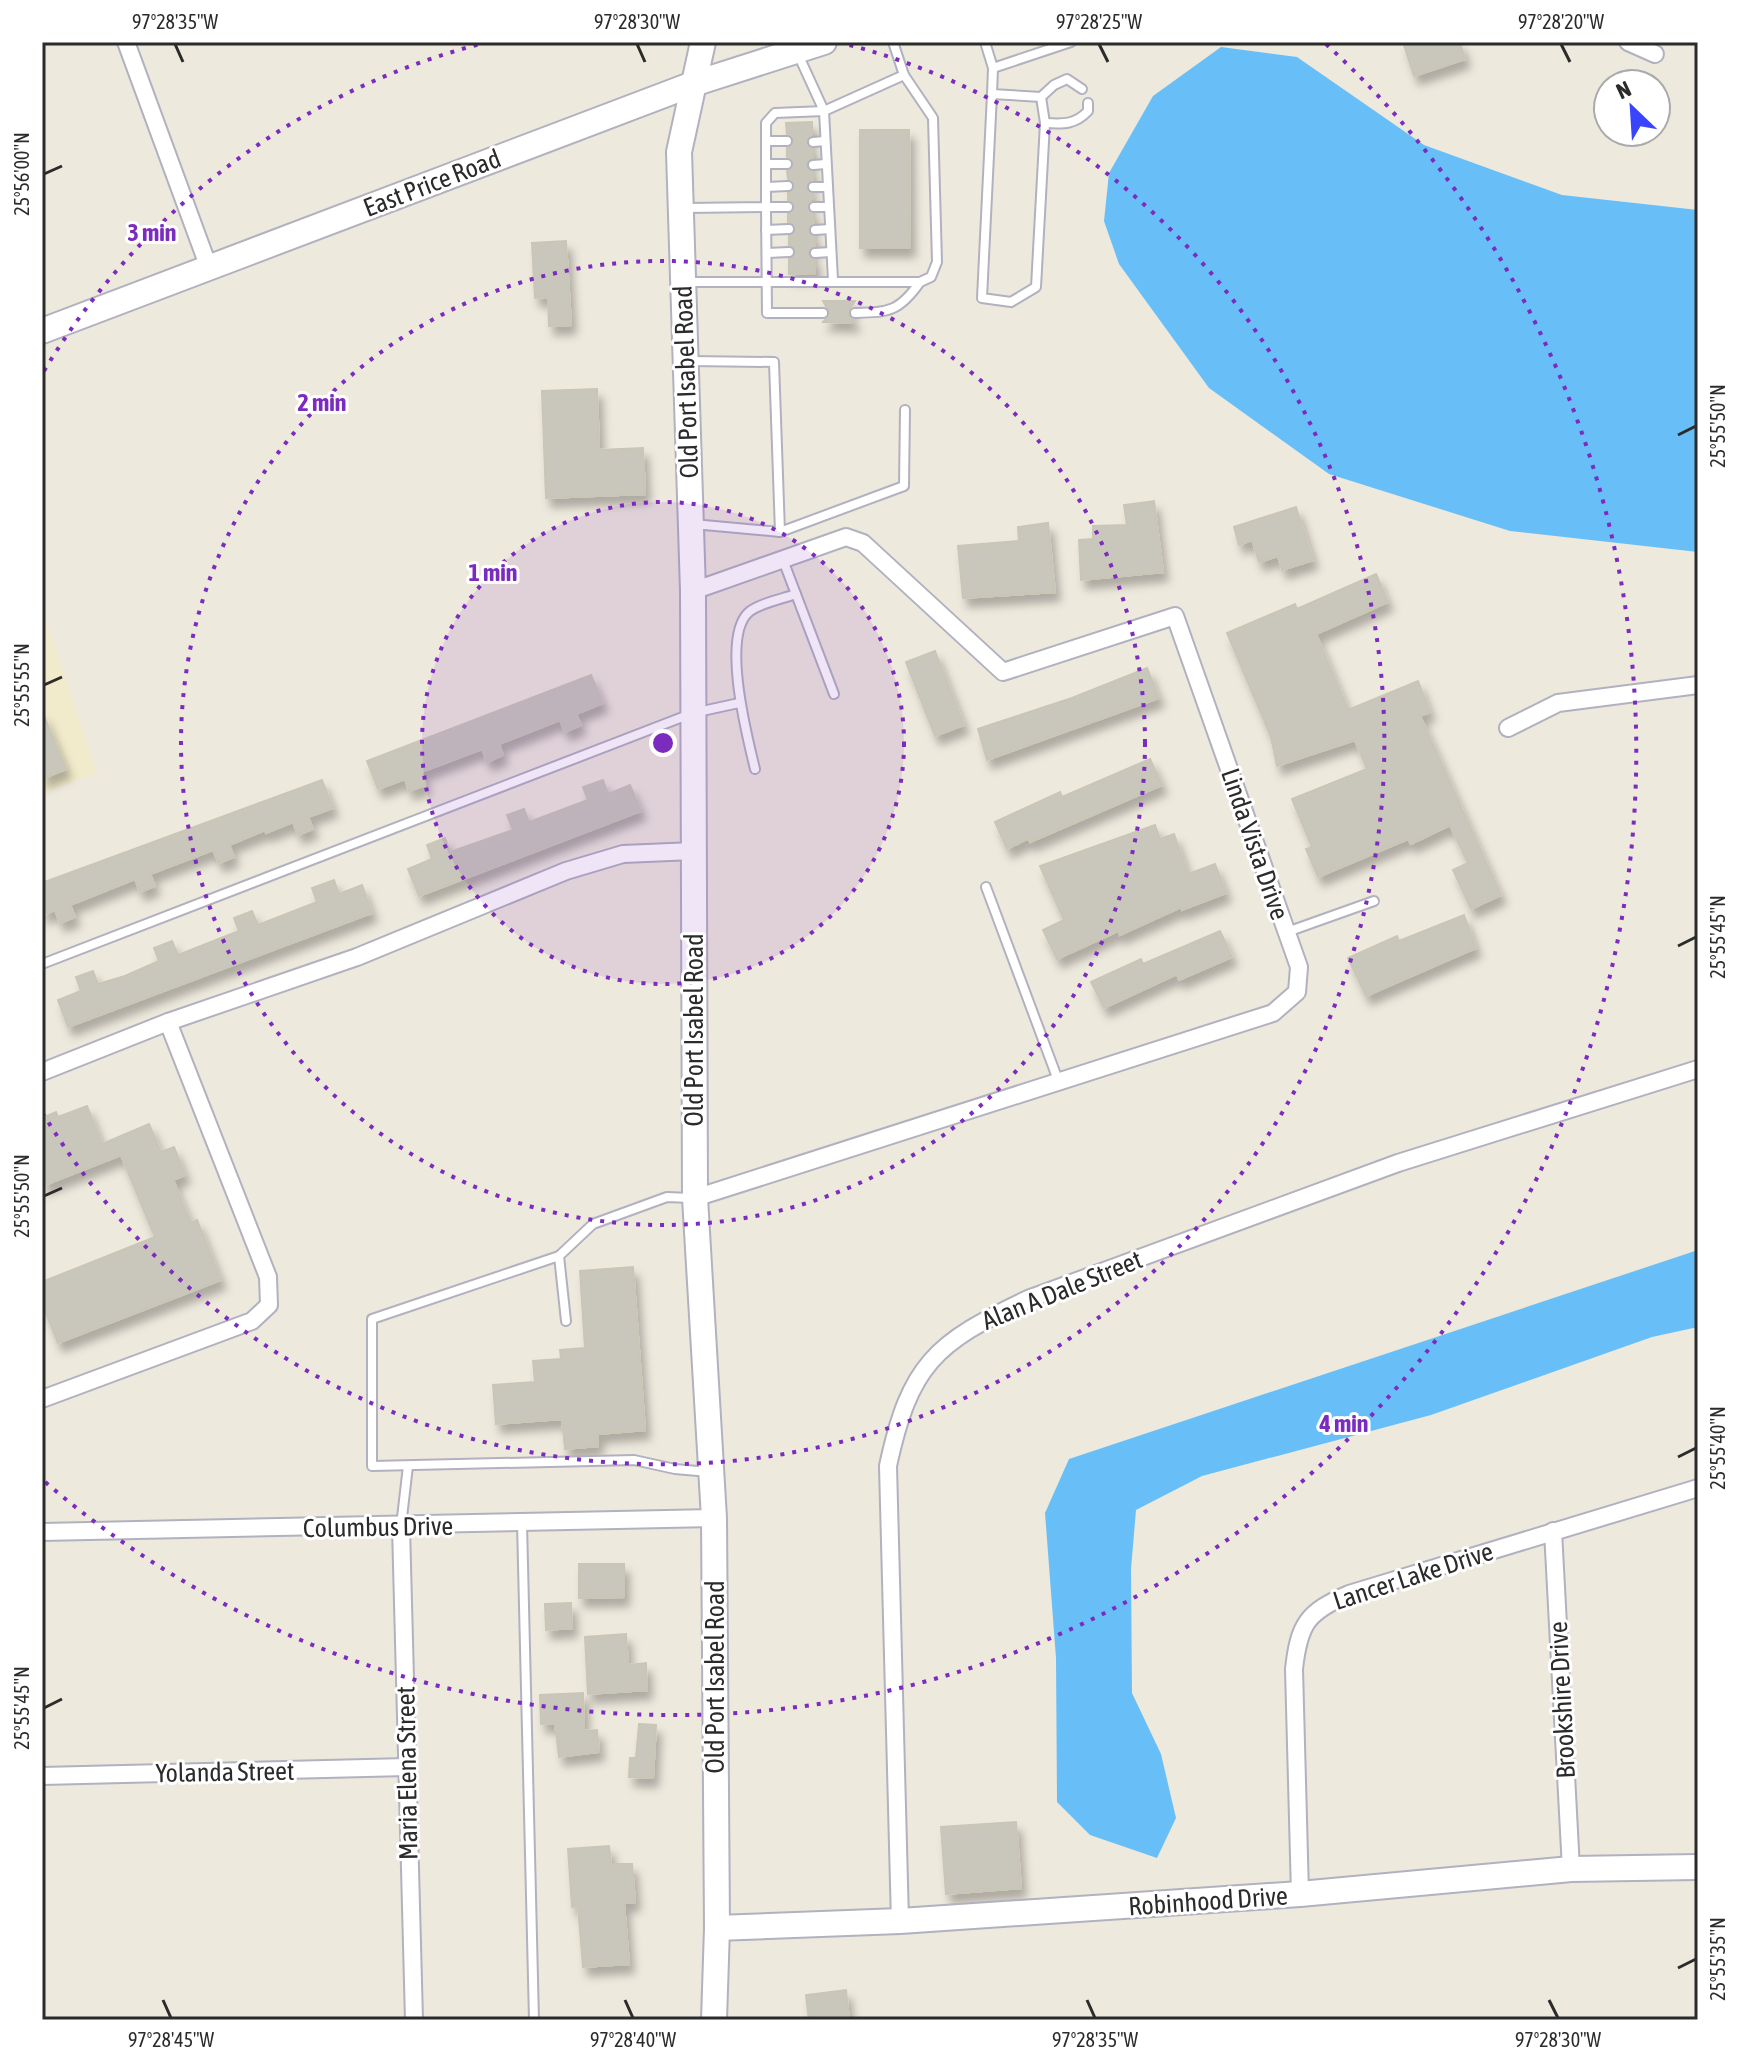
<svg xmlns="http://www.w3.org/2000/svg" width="1740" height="2062" font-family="'Asap Condensed',sans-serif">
<defs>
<filter id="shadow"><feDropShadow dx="5" dy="9" stdDeviation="4" flood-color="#0004"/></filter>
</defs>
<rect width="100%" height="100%" fill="#eee9dd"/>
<polygon fill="#f1eacb" points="42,609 97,773 42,794"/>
<g fill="#68bff8">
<polygon points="1221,47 1297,57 1424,145 1562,195 1698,210 1698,552 1510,531 1329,474 1209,388 1119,264 1104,221 1109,173 1153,96"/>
<polygon points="1698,1250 1698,1327 1652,1337 1431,1415 1202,1476 1136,1510 1131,1569 1132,1693 1161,1754 1176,1818 1157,1858 1090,1835 1057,1802 1056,1658 1045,1513 1069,1459"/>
</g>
<g fill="#c9c7bb" stroke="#cac6b6" stroke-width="2" filter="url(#shadow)">
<polygon points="1403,42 1460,42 1465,59 1414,76"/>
<polygon points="812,122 812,135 806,142 813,149 813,158 806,165 813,172 813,180 806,188 814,194 807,208 814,214 814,223 808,230 815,237 815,246 808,253 815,260 815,273 789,274 789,259 796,252 789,245 789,236 796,229 788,222 788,214 795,206 788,200 788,193 795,186 788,179 787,171 794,163 787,157 787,148 794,140 787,134 786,123"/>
<polygon points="860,130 909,130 910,248 860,248"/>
<polygon points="566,241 571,325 549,326 548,297 535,298 532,243"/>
<polygon points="823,301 855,301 848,312 855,323 823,322 830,314"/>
<polygon points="597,389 599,450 643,448 645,494 546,498 542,391"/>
<polygon points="1154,501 1163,572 1081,580 1079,540 1093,539 1093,526 1127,525 1124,505"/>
<polygon points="1296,507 1313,560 1282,570 1278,556 1259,562 1252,540 1239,545 1234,527"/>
<polygon points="1048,523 1055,592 963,598 958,546 1019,541 1018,527"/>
<polygon points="1376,574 1388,602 1316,634 1348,710 1418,681 1430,712 1420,716 1501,895 1471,909 1453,870 1468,863 1450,825 1411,844 1408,839 1318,877 1306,849 1312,847 1292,799 1367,769 1355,740 1277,766 1271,737 1227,633 1295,604 1297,609"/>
<polygon points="935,651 964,725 935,736 906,662"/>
<polygon points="1147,668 1159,698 987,760 978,729 1072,698"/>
<polygon points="591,675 603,703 576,714 581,725 565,732 560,720 499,744 503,755 487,762 482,749 421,772 426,785 409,791 405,779 378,789 367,761"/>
<polygon points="42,711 66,769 42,779"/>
<polygon points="1150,759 1162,785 1030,842 1029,838 1007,849 995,822 1060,792 1062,797"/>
<polygon points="322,780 333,808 308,817 313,829 298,835 293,822 266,833 265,830 229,845 234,857 219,863 213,850 150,874 155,886 140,892 135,879 70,905 75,917 60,923 55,910 42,915 42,883"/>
<polygon points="603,780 608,794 630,785 641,811 419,896 408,869 432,859 427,845 445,838 450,852 513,830 507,815 524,809 529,822 588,800 583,787"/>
<polygon points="1155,825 1160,839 1174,834 1188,874 1215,864 1226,893 1182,910 1181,907 1120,935 1118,931 1057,959 1043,930 1064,920 1040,866"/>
<polygon points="334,880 339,894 362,885 372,913 68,1027 58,1000 81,991 76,977 93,971 98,984 125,976 159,961 154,948 172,941 178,955 239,931 234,918 252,911 258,925 317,902 312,888"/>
<polygon points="1464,915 1476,948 1366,996 1348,958 1397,936 1399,941"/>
<polygon points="1220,931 1232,957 1179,980 1177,974 1104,1008 1091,982 1141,959 1143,964"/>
<polygon points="87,1106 102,1144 149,1124 161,1152 174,1147 185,1175 173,1180 191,1223 197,1220 221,1280 58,1343 42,1303 42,1282 155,1237 121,1155 42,1186 42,1118 56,1112 58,1117"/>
<polygon points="633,1267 645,1430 598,1434 598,1446 565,1449 562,1419 496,1424 493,1385 535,1382 533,1361 561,1359 560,1350 585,1348 580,1271"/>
<polygon points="579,1564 624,1564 624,1597 579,1598"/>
<polygon points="571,1603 572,1628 546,1630 545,1604"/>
<polygon points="626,1634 628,1665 646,1663 647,1690 588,1694 585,1637"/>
<polygon points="583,1693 584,1731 597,1730 599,1752 559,1757 555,1723 541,1724 540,1695"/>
<polygon points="639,1724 656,1725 653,1778 629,1777 630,1758 636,1758"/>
<polygon points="1016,1822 1021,1888 946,1894 941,1827"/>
<polygon points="609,1846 611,1864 632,1864 635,1902 624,1903 629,1964 583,1967 578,1906 572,1907 568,1849"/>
<polygon points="846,1990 849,2020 809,2020 806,1995"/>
</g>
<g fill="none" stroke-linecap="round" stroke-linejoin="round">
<g stroke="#b1b1c0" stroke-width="12">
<g id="lane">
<polyline points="985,42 993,68 1071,42"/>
<polyline points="992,94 1041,97 1045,123 1036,287 1011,302 982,298 992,94 993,68"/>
<polyline points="1041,97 1054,85 1067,79 1082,89"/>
<path d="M1045,123C1063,124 1075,125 1088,111V103"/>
<polyline points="766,141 787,141"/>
<polyline points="813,142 825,141"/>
<polyline points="766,164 787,164"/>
<polyline points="813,165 826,164"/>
<polyline points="766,187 788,186"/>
<polyline points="813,187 828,187"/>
<polyline points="788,207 766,207 767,313 823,313"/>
<polyline points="814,207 829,207"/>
<polyline points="686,208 766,207 766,123 775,113 824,111 797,52"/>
<polyline points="766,230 789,229"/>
<polyline points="815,230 830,229"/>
<polyline points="767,253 789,252"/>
<polyline points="815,253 831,252"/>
<polyline points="833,280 824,111 904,75"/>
<polyline points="688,282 920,282 931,277 937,262 933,118 904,75 893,42"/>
<path d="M855,313C889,312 899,312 920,282"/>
<polyline points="690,361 774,362 780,532"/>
<polyline points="693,524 780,532 904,486 905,410"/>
<polyline points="783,560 834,694"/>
<path d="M755,769C747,736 721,636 749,612C760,603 782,599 796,594"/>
<polyline points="986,887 1058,1080"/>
<polyline points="1287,932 1374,901"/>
<polyline points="42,964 693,713 739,703"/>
<polyline points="559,1256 372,1319 372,1466 634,1460 675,1469 709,1472"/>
<polyline points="566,1321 559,1256 593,1224 667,1197 690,1198"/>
<polyline points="522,1523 534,2020"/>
<polyline points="401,1526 408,1466"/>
</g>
</g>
<g stroke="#b1b1c0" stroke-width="20">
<g id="street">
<polyline points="126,42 209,268"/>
<polyline points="1628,42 1655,54"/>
<polyline points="693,591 846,537 863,543 1003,672 1175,616 1299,967 1297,992 1273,1013 695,1198"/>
<polyline points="1508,728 1558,703 1698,685"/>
<polyline points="42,1072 168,1022 357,957 566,871 623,854 694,851"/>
<polyline points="42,1399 252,1321 269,1305 268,1277 168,1022"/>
<polyline points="401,1527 414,2020"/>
<polyline points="1553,1531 1571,1869"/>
<polyline points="42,1532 714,1518"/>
<polyline points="42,1776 407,1767"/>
<path d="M1300,1894L1294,1669C1299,1624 1307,1612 1349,1594L1698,1488"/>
<path d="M900,1921L888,1466C910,1364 935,1343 1028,1299L1398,1163L1698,1069"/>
</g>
</g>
<g stroke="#b1b1c0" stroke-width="28">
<g id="secondary">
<polyline points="703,42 679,152 693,591 695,1198 714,1518 717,1928 714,2020"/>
<polyline points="42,331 693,84 824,42"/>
<polyline points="717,1928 900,1921 1300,1894 1571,1869 1698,1867"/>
</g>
</g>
<use href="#lane" stroke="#fff" stroke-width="8"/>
<use href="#street" stroke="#fff" stroke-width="16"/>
<use href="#secondary" stroke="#fff" stroke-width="24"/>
</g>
<path fill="none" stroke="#2b2b2b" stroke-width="3" d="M175,44L183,62M637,44L645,62M1099,44L1108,62M1561,44L1570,62M44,174L62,166M1678,435L1696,426M44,685L62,677M1678,946L1696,937M44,1196L62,1188M1678,1457L1696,1448M44,1708L62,1699M1678,1968L1696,1959M163,2000L171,2018M625,2000L633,2018M1087,2000L1095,2018M1549,2000L1558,2018"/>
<circle cx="663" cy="743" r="241" fill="#7b2cbf" fill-opacity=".12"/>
<g fill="none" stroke="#7b2cbf" stroke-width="4" stroke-dasharray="4 8">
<circle cx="663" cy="743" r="241"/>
<circle cx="663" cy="743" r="482"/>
<path d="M44 371A722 722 0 0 1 488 42M838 42A722 722 0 1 1 44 1115"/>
<path d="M1326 44A963 963 0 0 1 44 1481"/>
</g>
<g text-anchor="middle" stroke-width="6" stroke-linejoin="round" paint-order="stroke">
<g font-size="26" fill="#2b2b2b" stroke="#fff">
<text transform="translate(432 183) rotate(-21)" y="9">East Price Road</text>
<text transform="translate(686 382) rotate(-92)" y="9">Old Port Isabel Road</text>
<text transform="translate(1255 844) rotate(71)" y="9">Linda Vista Drive</text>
<text transform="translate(694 1030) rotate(-90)" y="9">Old Port Isabel Road</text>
<text transform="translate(1062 1290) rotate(-22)" y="9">Alan A Dale Street</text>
<text transform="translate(378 1527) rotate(-1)" y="9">Columbus Drive</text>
<text transform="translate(1413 1576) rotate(-18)" y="9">Lancer Lake Drive</text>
<text transform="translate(715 1677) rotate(-90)" y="9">Old Port Isabel Road</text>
<text transform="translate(1562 1700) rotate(-93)" y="9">Brookshire Drive</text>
<text transform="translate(225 1772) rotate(-1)" y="9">Yolanda Street</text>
<text transform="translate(407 1773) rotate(-91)" y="9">Maria Elena Street</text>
<text transform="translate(1208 1901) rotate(-4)" y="9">Robinhood Drive</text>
</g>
</g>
<circle cx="663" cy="743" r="12" fill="#7b2cbf" stroke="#fff" stroke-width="4"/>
<g font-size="24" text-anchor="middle" font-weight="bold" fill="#7b2cbf" stroke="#fff" stroke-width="6" stroke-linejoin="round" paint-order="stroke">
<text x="152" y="241">3 min</text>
<text x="322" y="411">2 min</text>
<text x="493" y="581">1 min</text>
<text x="1344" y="1432">4 min</text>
</g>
<rect width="1740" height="2062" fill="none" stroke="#ffffff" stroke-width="88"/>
<g transform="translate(1632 108) rotate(335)"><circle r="38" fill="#ffffff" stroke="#aaaaaa" stroke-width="2"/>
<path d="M0-6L14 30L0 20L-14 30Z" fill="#3944ff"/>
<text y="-12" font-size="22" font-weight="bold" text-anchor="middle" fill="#2b2b2b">N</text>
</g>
<rect x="44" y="44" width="1652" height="1974" fill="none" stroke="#2b2b2b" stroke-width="3"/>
<g font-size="20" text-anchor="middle" fill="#2b2b2b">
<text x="175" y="29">97°28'35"W</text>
<text x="637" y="29">97°28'30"W</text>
<text x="1099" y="29">97°28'25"W</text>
<text x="1561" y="29">97°28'20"W</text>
<text transform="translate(22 174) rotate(-90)" y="7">25°56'00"N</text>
<text transform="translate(1718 426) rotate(-90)" y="7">25°55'50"N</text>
<text transform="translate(22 685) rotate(-90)" y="7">25°55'55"N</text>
<text transform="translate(1718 937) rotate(-90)" y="7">25°55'45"N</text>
<text transform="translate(22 1196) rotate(-90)" y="7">25°55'50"N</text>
<text transform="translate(1718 1448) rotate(-90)" y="7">25°55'40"N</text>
<text transform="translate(22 1708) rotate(-90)" y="7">25°55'45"N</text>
<text transform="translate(1718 1959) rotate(-90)" y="7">25°55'35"N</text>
<text x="171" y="2047">97°28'45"W</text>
<text x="633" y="2047">97°28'40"W</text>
<text x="1095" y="2047">97°28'35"W</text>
<text x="1558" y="2047">97°28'30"W</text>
</g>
</svg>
